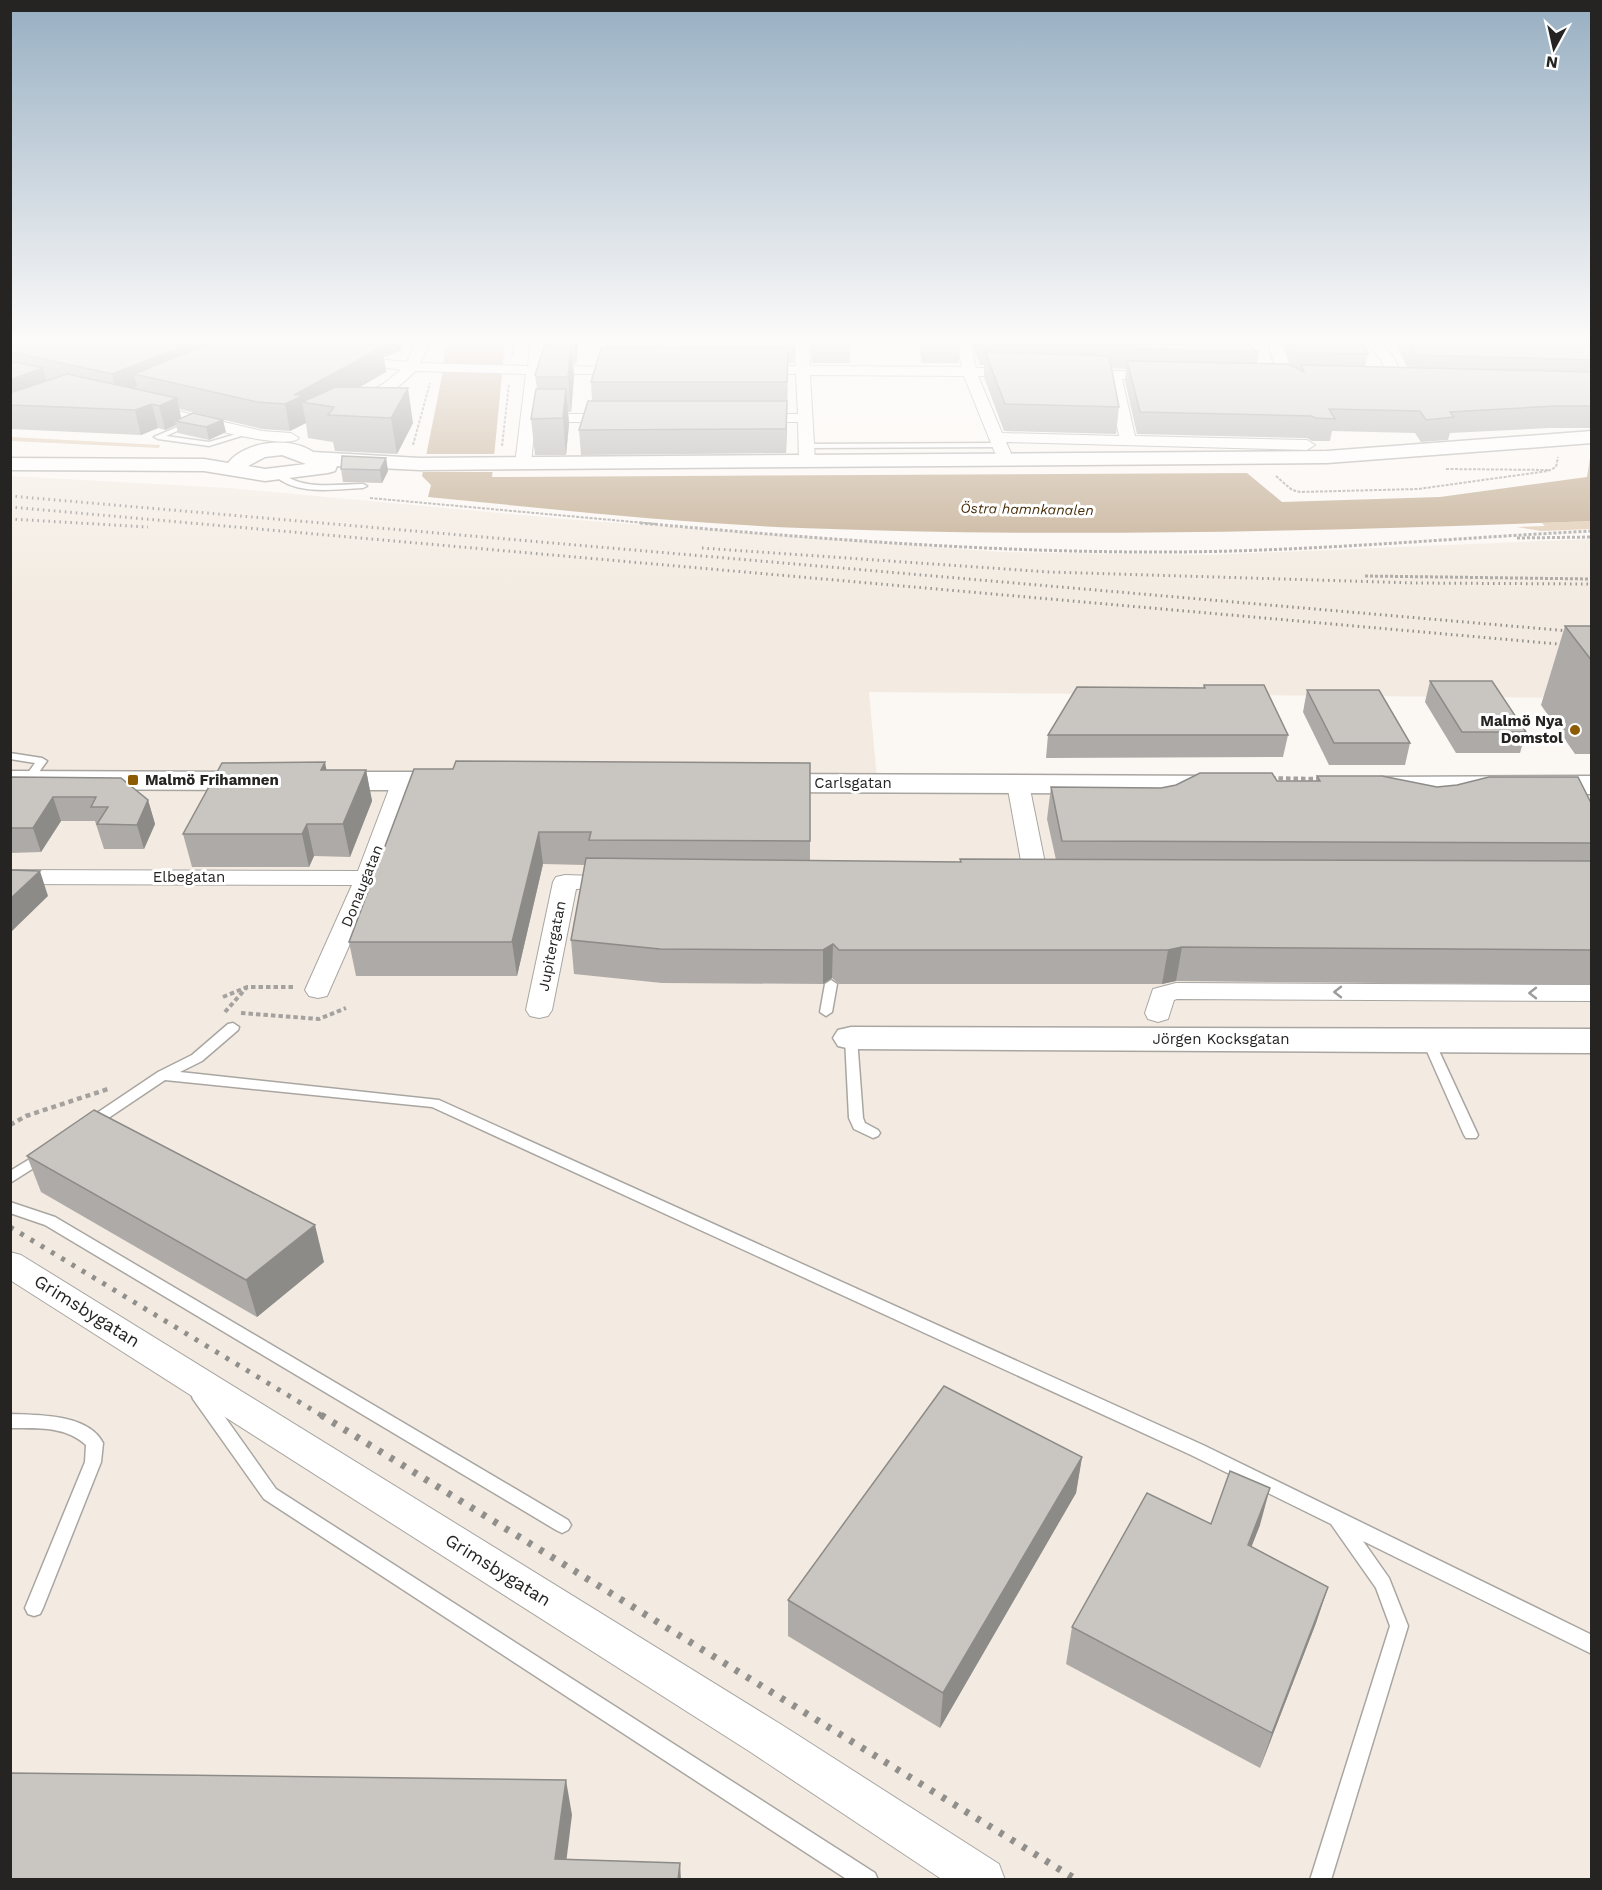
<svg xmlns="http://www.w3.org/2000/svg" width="1602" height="1890" font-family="'Work Sans',sans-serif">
<rect width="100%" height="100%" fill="#fbf7f3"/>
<polygon fill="#f3ebe1" points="10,476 229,488 565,519 1002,552 1209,555 1591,539 1591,698 869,692 877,779 1591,786 1591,1879 11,1879"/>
<g fill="#dec8ad">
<polygon points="11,437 160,445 159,448 11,441"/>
<polygon points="1591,521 1591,529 1541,531 1517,527 1545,526 1542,523"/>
</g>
<path fill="#bea78a" d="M445,344H505L492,477L1247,473L1282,502L1440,497L1587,477L1591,452L1592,521C1329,531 1064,538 801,528C676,523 552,509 428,497L431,485L422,476L442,376Z"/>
<polygon fill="#fbf7f3" points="425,454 497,454 495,472 420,472"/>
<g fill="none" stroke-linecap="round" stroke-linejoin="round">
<g stroke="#a9a6a2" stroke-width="3">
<g id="lane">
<polygon points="191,421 193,422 193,424 166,436 209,442 250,430 254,432 209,446 158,439 154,437"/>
<polygon points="999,443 1003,445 1002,447 807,448 803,446 807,444"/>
<path d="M275,472H281C302,491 336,484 363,484L367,486L363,488C335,489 298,496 275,476Z"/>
<polygon points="10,753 42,758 47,761 29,786 21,786 20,784 35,763 10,759"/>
<polygon points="831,980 837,984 832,1012 826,1016 820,1012 825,984"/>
<polygon points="233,1023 239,1027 238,1030 202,1061 180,1072 439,1100 1203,1445 1592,1635 1592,1654 1363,1541 1389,1578 1408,1626 1331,1880 1310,1880 1390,1626 1376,1588 1331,1524 1191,1455 432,1107 165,1080 95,1127 85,1127 83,1124 85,1121 158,1072 192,1055 228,1024"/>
<polygon points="851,1034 857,1038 863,1118 865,1123 878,1130 880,1133 878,1136 873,1138 854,1129 849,1118 845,1038"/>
<polygon points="1428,1036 1434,1040 1478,1135 1476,1138 1466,1138 1464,1135 1422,1040"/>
<polygon points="43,1151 48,1153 50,1156 48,1159 10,1183 10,1171"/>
<polygon points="10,1202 55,1217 568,1520 571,1525 568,1530 562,1533 556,1530 45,1225 10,1213"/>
<polygon points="199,1387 205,1389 276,1489 875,1873 878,1880 848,1880 264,1499 193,1399 191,1394 193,1389"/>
<path d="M10,1414C38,1415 89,1414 103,1443L101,1462L43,1608L40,1614L34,1616L28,1614L25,1608L85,1462L86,1445C66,1426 37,1428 10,1428Z"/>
</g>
</g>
<g stroke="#a9a6a2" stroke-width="2">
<g id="street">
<path d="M415,344H429L420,363L528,366L530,344H544L541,366L633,367L635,370L628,374H540L536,414H617L624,418L617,422H535L531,464L523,469L515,464L526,374L415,371C405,383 368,411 352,407L350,404L352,401L383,384L401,370L351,363L344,359L346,356L407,362Z"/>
<polygon points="795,344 809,344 810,366 962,367 957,344 971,344 976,368 1018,368 1025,372 1018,376 978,376 1002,433 1119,436 1108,379 1079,378 1072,374 1079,370 1159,372 1164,373 1164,379 1122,379 1135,436 1307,440 1315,445 1307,450 1006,442 1011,453 1003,458 995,453 964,376 810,375 815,461 807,466 799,461 798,422 752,422 745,418 752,414 798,414 796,374 755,374 748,370 755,366 796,366"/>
<polygon points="1368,344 1382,344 1392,355 1407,383 1405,386 1395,386 1379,357"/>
<path d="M148,404L262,431L291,433L299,438C285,453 166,417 143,411L141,408Z"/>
<polygon points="403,774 411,776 414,781 379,878 327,996 318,998 309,996 305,990 352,885 10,884 10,870 358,871 392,781 395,776"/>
<polygon points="1018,777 1026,779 1029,784 1049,883 1046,888 1037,890 1028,888 1025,883 1007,784 1010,779"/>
<polygon points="565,875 625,877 628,882 625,887 576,889 552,1010 548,1016 539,1018 530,1016 526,1010 553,882 556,877"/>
<polygon points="1176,983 1592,985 1592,1001 1177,999 1174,1000 1168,1019 1158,1022 1148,1019 1145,1013 1153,989"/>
<polygon points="10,1252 21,1255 782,1725 999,1864 1005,1880 943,1880 752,1753 10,1280"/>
</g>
</g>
<g stroke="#a9a6a2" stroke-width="3">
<g id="secondary">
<path d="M1592,431V443L1327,463L420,470L337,466L335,471L328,473L265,481L204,471L10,470V458L204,459L228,463C245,441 290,436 313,452L420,458L1327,451ZM282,455L306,464L265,469L248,466L265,457Z"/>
<polygon points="10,771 258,772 268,775 272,781 268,787 258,790 10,789"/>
<polygon points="324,772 453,772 463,775 467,781 463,787 453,790 324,790 314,787 310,781 314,775"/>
<polygon points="765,774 1221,776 1231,779 1235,785 1231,791 1221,794 765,792 755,789 751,783 755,777"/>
<polygon points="1592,776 1592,794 1383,795 1373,792 1369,786 1373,780 1383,777"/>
<polygon points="851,1027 1592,1029 1592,1053 851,1049 838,1046 833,1038 838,1030"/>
</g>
</g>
<g stroke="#a4a19e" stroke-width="2" stroke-dasharray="3 1.5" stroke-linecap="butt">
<polyline points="1268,344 1274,367"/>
<polyline points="512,355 514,344"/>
<polyline points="413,445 430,383"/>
<polyline points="502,446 509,384"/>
<polyline points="1446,469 1550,470"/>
<polyline points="1276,476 1292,490 1300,492 1418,489 1548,471 1556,467 1558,457"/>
<polyline points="370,498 656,524"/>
</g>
<g stroke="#a4a19e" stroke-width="3" stroke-dasharray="3 2" stroke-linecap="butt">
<path d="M640,523C818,539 997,553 1176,552C1315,551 1453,538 1592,531"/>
<polyline points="1517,538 1592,537"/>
<polyline points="1365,576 1592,579"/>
</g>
<g stroke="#a4a19e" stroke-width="4" stroke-dasharray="4.5 3" stroke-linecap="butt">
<polyline points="1271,778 1321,779"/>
<polyline points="223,997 247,987 295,987"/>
<polyline points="225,1012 247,987"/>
<polyline points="241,1013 319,1019 346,1008"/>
</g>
<polyline stroke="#a4a19e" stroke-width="4.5" stroke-dasharray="5 4" stroke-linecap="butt" points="10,1125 26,1116 108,1089"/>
<use href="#lane" fill="#fff" fill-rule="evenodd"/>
<use href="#street" fill="#fff" fill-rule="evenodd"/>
<use href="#secondary" fill="#fff" fill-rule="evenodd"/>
<g stroke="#918f8c" stroke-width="3" stroke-dasharray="1.5 4" stroke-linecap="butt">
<polyline points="10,496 1592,633"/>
<polyline points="10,507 1592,647"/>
<polyline points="10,519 148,527"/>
<polyline points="702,548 1049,572 1416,583 1592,584"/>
</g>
<polyline stroke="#918f8c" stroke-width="5" stroke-dasharray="4 8" stroke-linecap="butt" points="10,1227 324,1417"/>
<polyline stroke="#918f8c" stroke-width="7" stroke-dasharray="4.5 9" stroke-linecap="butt" points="321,1415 1077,1880"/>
</g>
<g fill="#adaaa7">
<polygon points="10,344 400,344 401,350 384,357 386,372 360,387 413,423 397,454 335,451 333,442 308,438 306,423 290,431 262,429 179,409 181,418 226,432 209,440 178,433 176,425 165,430 158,428 141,435 10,429"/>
<polygon points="543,344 578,344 576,364 573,364 574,376 571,412 568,412 569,424 566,455 535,455 531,419 537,389 535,375 543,348"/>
<polygon points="606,344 665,344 665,348 678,348 678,344 795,344 794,363 788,363 787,424 786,453 581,455 579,430 592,401 591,382 606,348"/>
<polygon points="811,344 850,344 850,363 812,363"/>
<polygon points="919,344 960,344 959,363 922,363"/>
<polygon points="972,344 1250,344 1252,348 1259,352 1257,364 1290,366 1283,344 1363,344 1368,354 1365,366 1407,367 1396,344 1592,344 1592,428 1549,428 1450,433 1448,440 1421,442 1415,433 1332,431 1330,441 1312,441 1307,438 1137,434 1125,381 1126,369 1112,368 1119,407 1116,434 1004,431 984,377 984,365 980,365"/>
<polygon points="386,458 388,471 382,483 343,482 341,469"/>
<polygon points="1565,626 1592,626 1592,754 1575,754 1541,705"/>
<polygon points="1430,681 1526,732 1520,753 1456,753 1425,702"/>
<polygon points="1204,685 1288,735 1283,757 1046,758 1048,735 1203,688"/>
<polygon points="1307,690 1410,743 1405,765 1329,765 1303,712"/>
<polygon points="810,763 810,861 960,862 960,859 1056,860 1047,819 1051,787 1161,788 1277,781 1316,781 1317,776 1437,787 1592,805 1592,985 1176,981 1162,984 839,984 832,978 823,984 662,983 574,974 571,940 585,865 543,864 517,976 356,976 349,942 453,769"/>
<polygon points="326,770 366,770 372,801 350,857 314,856 309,867 192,867 183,834"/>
<polygon points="10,779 148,800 155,824 144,849 104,849 95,821 61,821 41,852 10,853"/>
<polygon points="27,1156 324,1262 257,1317 41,1192"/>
<polygon points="1082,1457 1076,1493 940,1728 788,1636 788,1600"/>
<polygon points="1211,1524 1260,1525 1251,1547 1328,1587 1316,1623 1260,1768 1066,1664 1072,1627"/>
</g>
<g fill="#8d8b88">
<polygon points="189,344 241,344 134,374 137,386 117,395 112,374"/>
<polygon points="383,344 400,344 401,350 385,357"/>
<polygon points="571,344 574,376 571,412 568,377"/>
<polygon points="574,344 578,344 576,364"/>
<polygon points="660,344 665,344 661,364"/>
<polygon points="794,344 795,344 794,363"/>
<polygon points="382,347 386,372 327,406 302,402 306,423 290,431 285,404 294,395"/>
<polygon points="43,368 49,392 10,405 10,380"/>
<polygon points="408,388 413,423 397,454 391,418"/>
<polygon points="566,389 569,424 566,455 563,418"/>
<polygon points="177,398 182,422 175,421 176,425 165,430 159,406"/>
<polygon points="787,401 787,424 786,453 786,429"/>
<polygon points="152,404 158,428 141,435 135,410"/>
<polygon points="223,420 226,432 209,440 206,427"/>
<polygon points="386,458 388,471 382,483 380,470"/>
<polygon points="325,762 331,794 321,770"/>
<polygon points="366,770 372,801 350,857 343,824"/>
<polygon points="53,797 61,821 41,852 33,828"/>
<polygon points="148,800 155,824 144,849 137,825"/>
<polygon points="307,824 314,856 309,867 302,834"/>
<polygon points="539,832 543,864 517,976 512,942"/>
<polygon points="40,871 48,896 10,933 10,899"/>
<polygon points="833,944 832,978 823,984 823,950"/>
<polygon points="1182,947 1176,981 1162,984 1168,950"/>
<polygon points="315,1225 324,1262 257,1317 246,1280"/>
<polygon points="1082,1457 1076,1493 940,1728 943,1693"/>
<polygon points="1270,1488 1260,1525 1238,1581 1248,1545"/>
<polygon points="1328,1587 1316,1623 1260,1768 1272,1733"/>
<polygon points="566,1780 572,1815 564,1880 555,1859"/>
<polygon points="680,1863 681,1880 678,1880"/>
</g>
<g fill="#c9c6c2" stroke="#8d8b88" stroke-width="1.5">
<polygon points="10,344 189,344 112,374 10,352"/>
<polygon points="209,344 364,344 382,347 294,395 304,395 285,404 257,402 134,374"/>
<polygon points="545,344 571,344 568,377 538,377 535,375"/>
<polygon points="981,344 1250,344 1252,348 1259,352"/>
<polygon points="1294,344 1363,344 1368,354 1297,353"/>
<polygon points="1410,344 1592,344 1592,360 1416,355"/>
<polygon points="601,348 788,348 787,382 591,382"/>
<polygon points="985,352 1109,356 1119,407 1005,404"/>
<polygon points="1127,361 1288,364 1304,372 1301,365 1592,372 1592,406 1555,406 1450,412 1454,417 1426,420 1420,411 1329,409 1335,419 1316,418 1311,416 1140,412"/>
<polygon points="16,362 43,368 10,380 10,364"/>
<polygon points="67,374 177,398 159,406 152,404 135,410 10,405 10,393"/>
<polygon points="336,387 408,388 391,418 328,415 334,407 302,402"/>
<polygon points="536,389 566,389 563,418 531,419"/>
<polygon points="588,401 787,401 786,429 579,430"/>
<polygon points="193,413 223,420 206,427 175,421"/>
<polygon points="342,456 386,458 380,470 341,469"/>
<polygon points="1565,626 1592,626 1592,661"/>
<polygon points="1430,681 1492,681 1526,732 1462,732"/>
<polygon points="1204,685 1264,685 1288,735 1048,735 1077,687 1205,688"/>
<polygon points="1307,690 1379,690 1410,743 1334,743"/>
<polygon points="456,761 810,763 810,841 589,840 591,832 539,832 512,942 349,942 414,769 453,769"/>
<polygon points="325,762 321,770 366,770 343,824 307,824 302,834 183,834 222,763"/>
<polygon points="1200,773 1272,773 1277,781 1320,781 1317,776 1382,776 1437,787 1457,785 1489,777 1578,777 1592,805 1592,843 1062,841 1051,787 1161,788 1176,785"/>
<polygon points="12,777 121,778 148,800 137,825 97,824 108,807 91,807 96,797 53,797 33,828 10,828 10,779"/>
<polygon points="586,858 961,862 960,859 1592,861 1592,950 1182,947 1168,950 839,950 833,944 823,950 660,949 571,940"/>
<polygon points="10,870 40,871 10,899"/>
<polygon points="94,1110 315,1225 246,1280 27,1156"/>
<polygon points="944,1386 1082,1457 943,1693 788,1600"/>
<polygon points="1230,1471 1270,1488 1248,1545 1328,1587 1272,1733 1072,1627 1147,1493 1211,1524"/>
<polygon points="10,1773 566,1780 555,1859 680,1863 678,1880 10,1880"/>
</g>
<defs><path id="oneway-chevron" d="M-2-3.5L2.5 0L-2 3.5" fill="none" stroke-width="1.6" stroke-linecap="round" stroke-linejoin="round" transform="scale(1.5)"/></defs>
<g stroke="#9d9c9c">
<use href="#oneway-chevron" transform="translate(1338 992) rotate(-180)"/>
<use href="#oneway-chevron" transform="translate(1533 993) rotate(-180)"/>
</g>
<linearGradient id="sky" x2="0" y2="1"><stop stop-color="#97afc2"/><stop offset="0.56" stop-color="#fdfbfa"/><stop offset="1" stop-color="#fdfbfa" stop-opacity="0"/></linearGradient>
<rect width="1602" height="609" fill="url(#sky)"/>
<g fill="#8c5b03" stroke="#fff" stroke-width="2">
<circle cx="1575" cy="730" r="6"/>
<rect x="127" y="774" width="12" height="12" rx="3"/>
</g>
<g text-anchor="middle" stroke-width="6" stroke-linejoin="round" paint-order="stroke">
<g font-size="14" font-style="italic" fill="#482f09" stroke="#fff">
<text transform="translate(1027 509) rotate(1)" y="5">Östra hamnkanalen</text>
</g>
<g font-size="15" font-weight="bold" fill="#252423" stroke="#fff" text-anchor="end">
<text x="1563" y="726">Malmö Nya<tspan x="1563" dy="17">Domstol</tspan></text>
<text x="145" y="785" text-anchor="start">Malmö Frihamnen</text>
</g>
<g font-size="15" fill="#252423" stroke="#fff">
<text x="853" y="788">Carlsgatan</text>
<text x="189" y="882">Elbegatan</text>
<text transform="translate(362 886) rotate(-68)" y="5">Donaugatan</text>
<text transform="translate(552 946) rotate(-79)" y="5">Jupitergatan</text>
<text x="1221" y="1044">Jörgen Kocksgatan</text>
</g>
<g font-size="18" fill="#252423" stroke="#fff">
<text transform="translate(87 1311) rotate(32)" y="6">Grimsbygatan</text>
<text transform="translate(498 1570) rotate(32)" y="6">Grimsbygatan</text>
</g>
</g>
<rect width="1602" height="1890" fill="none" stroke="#252423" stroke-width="24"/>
<g transform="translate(1554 48) rotate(188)" stroke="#ffffff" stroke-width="4.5" paint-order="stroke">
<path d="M0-4.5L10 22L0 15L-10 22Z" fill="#252423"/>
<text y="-9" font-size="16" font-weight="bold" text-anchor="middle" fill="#252423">N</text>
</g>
</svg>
